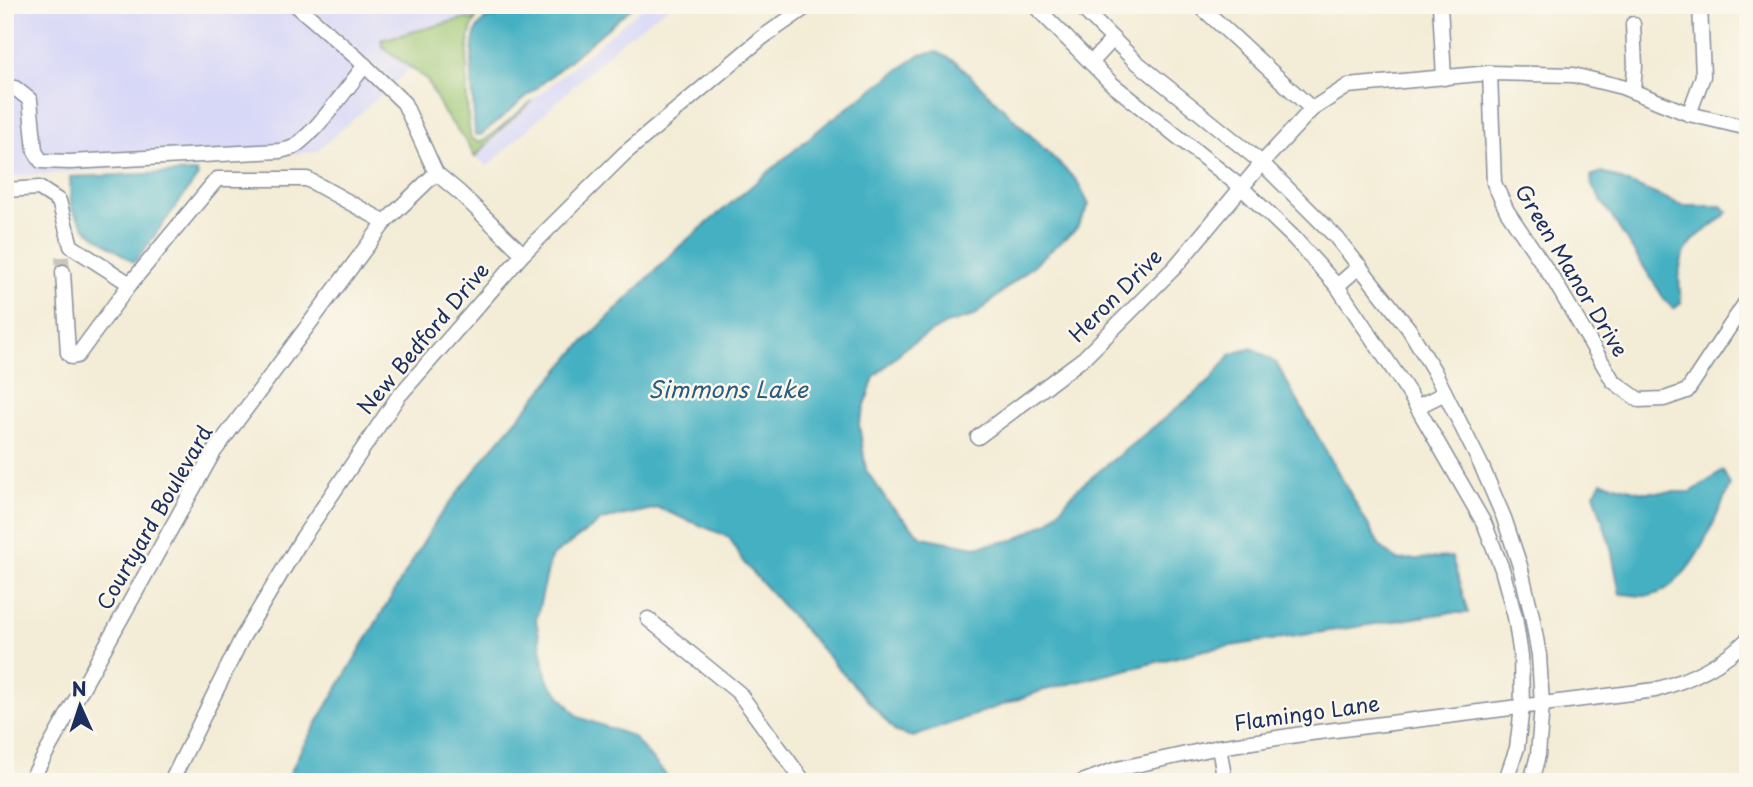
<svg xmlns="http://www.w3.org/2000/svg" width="1753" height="787" font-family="'Playpen Sans',sans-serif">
<rect width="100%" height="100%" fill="#fbf7ec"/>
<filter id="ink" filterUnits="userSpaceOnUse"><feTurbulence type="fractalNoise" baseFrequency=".0143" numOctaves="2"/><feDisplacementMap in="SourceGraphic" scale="14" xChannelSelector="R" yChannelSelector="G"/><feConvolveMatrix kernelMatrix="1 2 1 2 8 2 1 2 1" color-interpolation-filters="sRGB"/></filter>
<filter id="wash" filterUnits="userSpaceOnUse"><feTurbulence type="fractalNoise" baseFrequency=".00686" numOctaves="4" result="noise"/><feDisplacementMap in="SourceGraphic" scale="28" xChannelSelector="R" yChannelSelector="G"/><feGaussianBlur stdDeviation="1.57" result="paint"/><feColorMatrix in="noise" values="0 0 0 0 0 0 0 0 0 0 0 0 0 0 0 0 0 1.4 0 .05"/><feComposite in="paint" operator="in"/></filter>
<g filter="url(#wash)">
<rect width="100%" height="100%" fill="#f3ecd6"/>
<g fill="#d7d7f8">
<polygon points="5,5 285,5 383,93 316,152 5,177"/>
<polygon points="308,5 527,5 495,8 483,12 476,19 462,19 381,40 383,47 411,68 394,83"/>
<polygon points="645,5 671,5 623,40 488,166 475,157 501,129 532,101"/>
</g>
<path fill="#9bc571" stroke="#5b7a68" stroke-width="2" d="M462,19H476C463,34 466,117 471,139L480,142L485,140L532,101L501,129L475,157L468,144L444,113L427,80L383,47L381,40Z"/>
<g fill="#44b0c2" stroke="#307090" stroke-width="2">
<path d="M550,5H635L481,135H475C474,110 468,52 476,31C478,25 482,22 486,18L522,13Z"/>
<polygon points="937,52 956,62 1077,181 1089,205 1076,229 974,316 946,324 906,347 874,377 859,424 866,470 889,504 922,537 975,547 1014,540 1050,521 1076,490 1209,382 1231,354 1252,348 1276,363 1380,546 1397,560 1452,557 1468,613 1447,613 1205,650 1041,691 913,737 896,732 744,563 729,537 658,508 602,520 551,557 536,620 547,680 578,717 632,736 672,782 286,782 301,750 436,521 490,451 578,348 680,246 827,123 919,55"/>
<polygon points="196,172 198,176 136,261 133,262 87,230 71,208 70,177"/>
<path d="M1602,172L1684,206H1721L1728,212C1719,222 1708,228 1698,236C1676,255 1678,277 1681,303L1674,309L1665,300L1592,186L1591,176Z"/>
<path d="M1723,471L1730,485C1715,520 1692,583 1653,595C1644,598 1630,594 1620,594L1611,548L1594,493L1602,482L1643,492H1691Z"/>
</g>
</g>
<g filter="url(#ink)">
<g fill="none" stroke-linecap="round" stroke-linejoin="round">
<polyline stroke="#c8c6be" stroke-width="14" stroke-dasharray="14 7" stroke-linecap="butt" points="62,257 63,272"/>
<g stroke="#878e9a" stroke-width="17">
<g id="minor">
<polyline points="296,5 357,58 404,103 436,173 460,193 523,254"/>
<polyline points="1034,5 1112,84 1243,189 1294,238 1337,286 1409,393 1485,525 1502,569 1515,617 1521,656 1522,707 1517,748 1505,782"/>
<polyline points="1079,5 1134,60 1262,163 1336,237 1409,329 1434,371 1482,467 1504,518 1520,566 1532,616 1539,655 1542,705 1538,755 1531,782"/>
<polyline points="1199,5 1312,109"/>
<polyline points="1440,5 1444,78"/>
<polyline points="1091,63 1113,39"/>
<polyline points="1490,73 1494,183 1507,211 1555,282 1613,381 1639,400 1664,399 1687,391 1748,299"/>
<path d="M15,88L30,100L35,151L41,161L70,162L279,151C285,150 291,149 295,146C318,130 347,88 365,65"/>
<polyline points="1633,91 1635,66 1633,24"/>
<polyline points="1689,114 1703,76 1700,5"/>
<polyline points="5,190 39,188 59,201 71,246 130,284 217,179 307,179 385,222 213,453 30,782"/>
<polyline points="385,222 436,173"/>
<polyline points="63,272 68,353 72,357 77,356 130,284"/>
<polyline points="1337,286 1360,266"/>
<polyline points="1417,407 1445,393"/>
<polyline points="978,437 1084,358 1175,267 1262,163 1312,109 1348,86 1490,73 1573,75 1622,87 1689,114 1748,128"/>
<polyline points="648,619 739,693 804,782"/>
<polyline points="1219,747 1225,782"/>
<polyline points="171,782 242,638 303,537 398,397 523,254 624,154 763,37 809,5"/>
<path d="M1082,782L1117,769L1219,747L1303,734L1655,690C1691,680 1721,665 1748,639"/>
</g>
</g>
<use href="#minor" stroke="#fff" stroke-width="14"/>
</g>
</g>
<g text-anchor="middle" stroke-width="5" stroke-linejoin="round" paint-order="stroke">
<g font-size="21" fill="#1b2f5e" stroke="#fbf7ec">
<text transform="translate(1571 271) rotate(59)" y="7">Green Manor Drive</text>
<text transform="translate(1116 296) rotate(-45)" y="7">Heron Drive</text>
<text transform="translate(424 339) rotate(-50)" y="7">New Bedford Drive</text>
<text transform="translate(155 518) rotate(-60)" y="7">Courtyard Boulevard</text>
<text transform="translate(1307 714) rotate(-8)" y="7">Flamingo Lane</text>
</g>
<g font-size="23" font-style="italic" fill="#295c81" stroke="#fbf7ec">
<text x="728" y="398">Simmons Lake</text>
</g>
</g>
<rect width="1753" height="787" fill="none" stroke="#fbf7ec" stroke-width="28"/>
<g transform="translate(80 706) rotate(357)" stroke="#fbf7ec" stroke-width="5" paint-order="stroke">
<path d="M0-5L12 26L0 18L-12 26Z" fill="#1b2f5e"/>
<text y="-10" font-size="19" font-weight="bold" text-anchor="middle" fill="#1b2f5e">N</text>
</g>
</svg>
